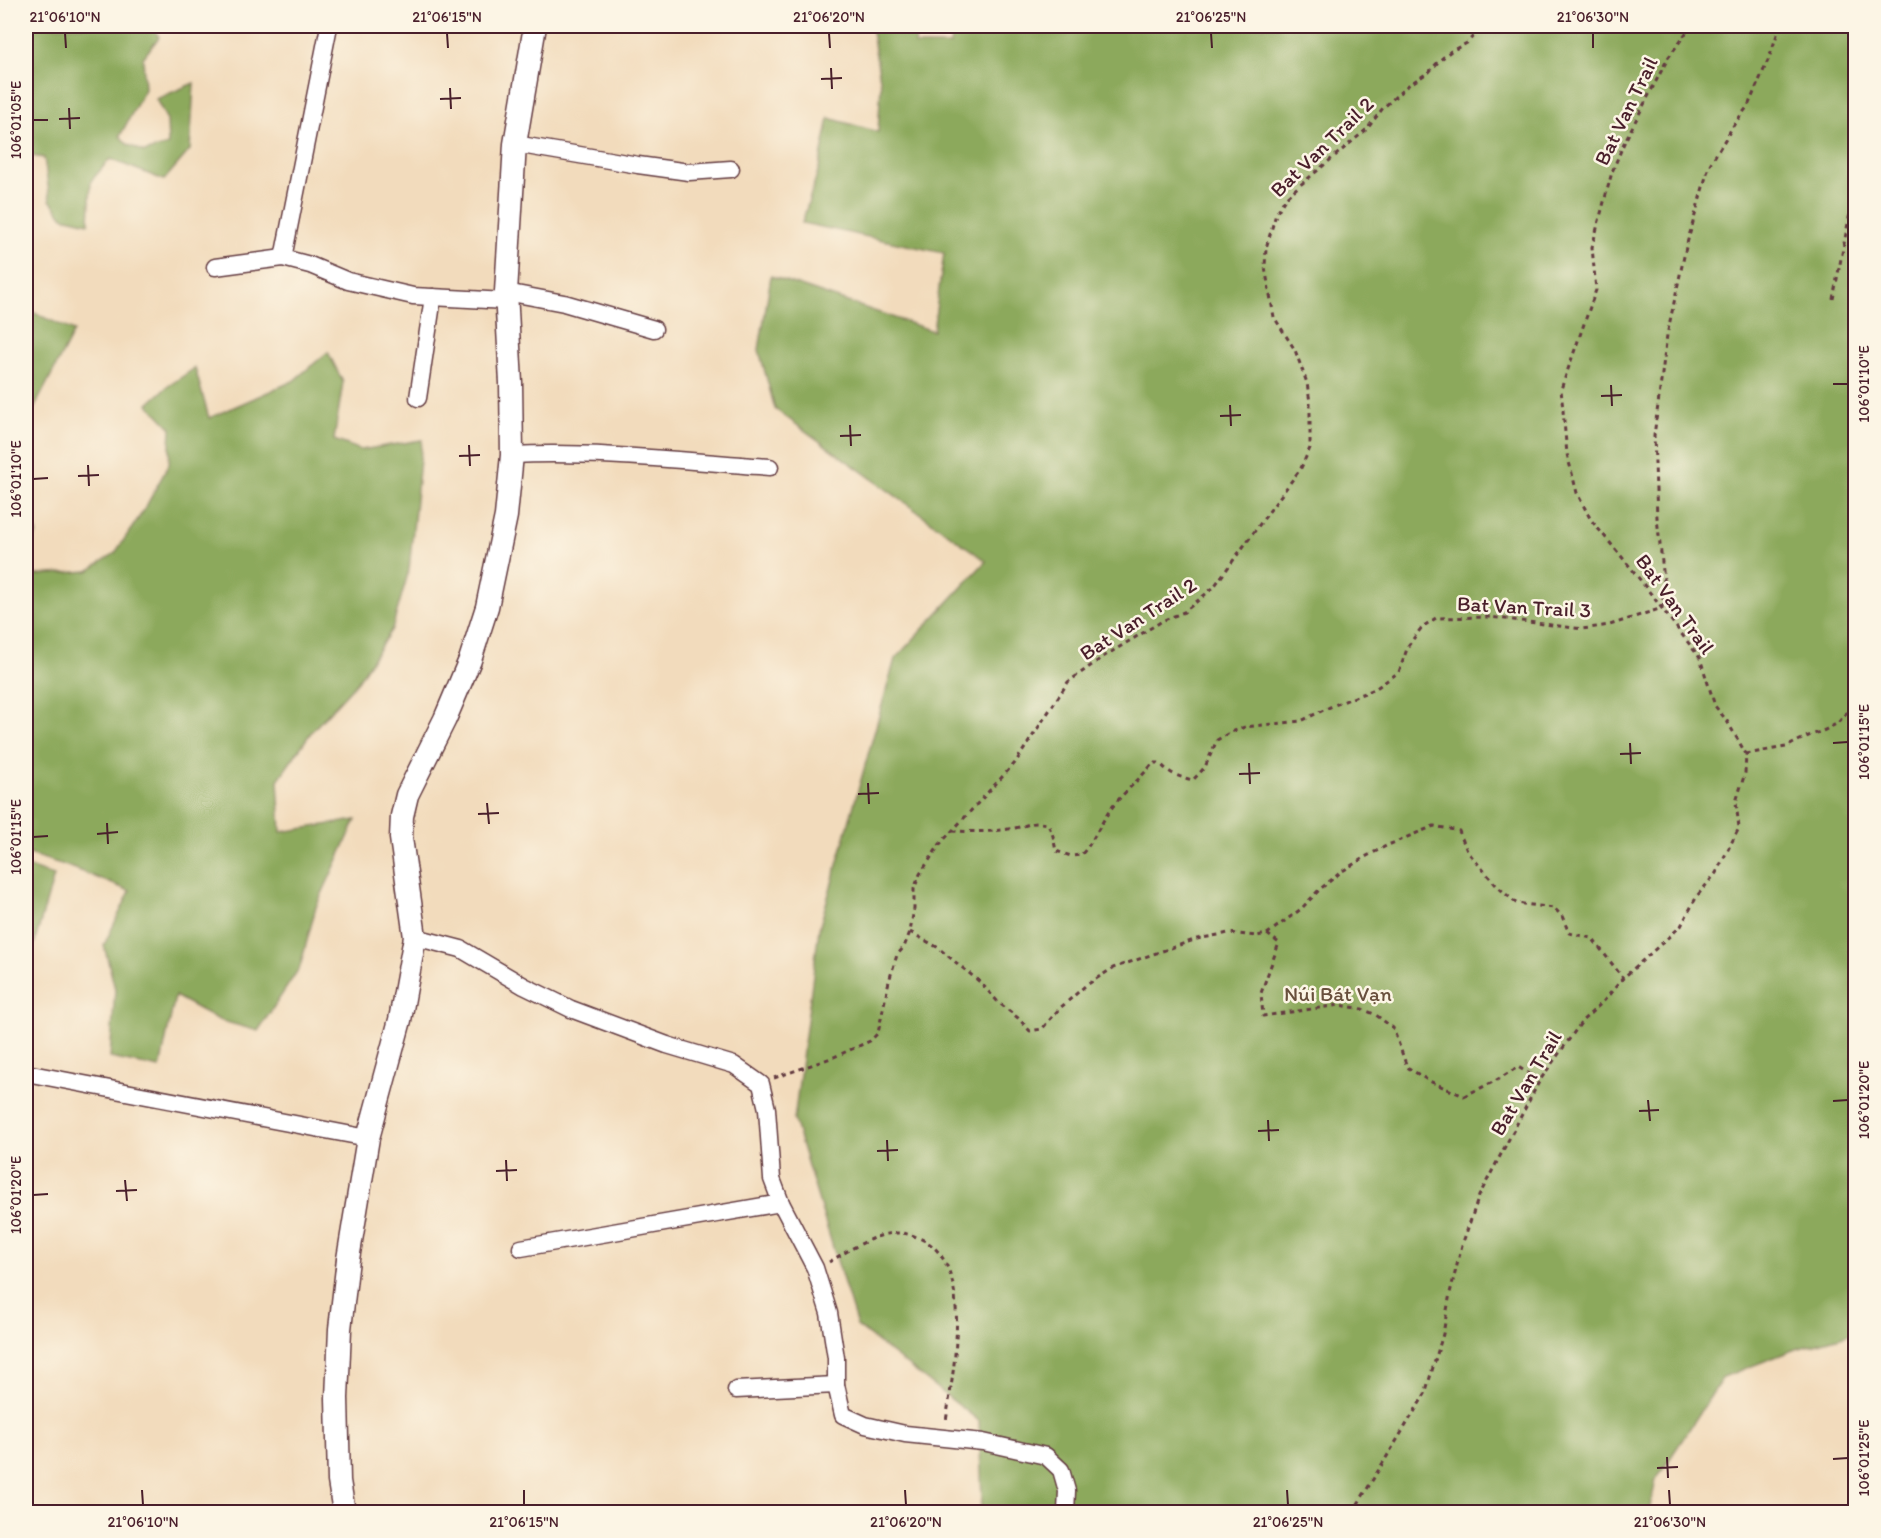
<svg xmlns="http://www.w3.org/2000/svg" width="1881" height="1538" font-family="Itim,sans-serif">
<rect width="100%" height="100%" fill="#fcf5e5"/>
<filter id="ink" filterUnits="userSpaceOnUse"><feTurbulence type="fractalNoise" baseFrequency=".0167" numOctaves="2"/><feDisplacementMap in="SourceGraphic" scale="12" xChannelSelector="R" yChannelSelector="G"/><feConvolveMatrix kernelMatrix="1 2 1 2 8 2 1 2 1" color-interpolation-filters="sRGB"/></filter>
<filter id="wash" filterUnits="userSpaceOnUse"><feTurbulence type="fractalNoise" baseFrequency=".008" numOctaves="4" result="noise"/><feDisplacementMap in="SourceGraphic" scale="24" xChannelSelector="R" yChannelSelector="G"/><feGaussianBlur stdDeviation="1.35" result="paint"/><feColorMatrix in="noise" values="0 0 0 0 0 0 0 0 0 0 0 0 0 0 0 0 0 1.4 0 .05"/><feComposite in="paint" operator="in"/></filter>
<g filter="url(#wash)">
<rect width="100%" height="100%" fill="#f2dbbc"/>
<g fill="#8ca95c" stroke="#6b6444" stroke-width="1.5">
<polygon points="26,26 152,26 159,37 143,58 145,89 120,136 127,144 144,152 168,145 167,120 156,99 194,83 190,150 164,180 110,159 91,181 89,223 63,217 50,200 44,158 26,155"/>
<polygon points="871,26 917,26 915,45 950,45 953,26 1855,26 1855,1333 1793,1350 1723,1377 1656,1480 1649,1512 979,1512 982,1500 979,1421 857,1326 794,1120 819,929 895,659 986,561 775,409 759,350 771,276 933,331 944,253 802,223 819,168 829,118 878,132 881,85"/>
<polygon points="26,309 74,331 26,424"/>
<polygon points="328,352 343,382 334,440 361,450 422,440 409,570 392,629 358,681 312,731 278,780 281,832 356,820 316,907 300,967 258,1031 219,1020 175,996 160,1068 110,1058 115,989 104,945 130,891 73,868 26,853 26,576 88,571 115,553 144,510 169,464 171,428 148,404 167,387 195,368 209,418 293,381"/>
<polygon points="26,518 37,532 26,556"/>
<polygon points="26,866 54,876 26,972"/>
</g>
</g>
<g filter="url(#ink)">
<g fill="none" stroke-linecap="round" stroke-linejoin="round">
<g stroke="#633b41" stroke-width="19">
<g id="minor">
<polyline points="515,144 638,165 689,172 731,169"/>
<polyline points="283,258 329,26"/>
<polyline points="215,267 283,258 310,265 348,281 413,296 506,301"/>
<polyline points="506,292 564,303 654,329"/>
<polyline points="418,398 433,297"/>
<path d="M512,455C598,451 684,461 770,467"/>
<polyline points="415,937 461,949 524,986 571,1009 667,1045 734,1065 761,1084 767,1109 772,1179 781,1203 815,1268 829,1313 836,1358 836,1385 843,1415 865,1425 905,1434 983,1442 1046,1456 1061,1470 1067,1491 1066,1512"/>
<polyline points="26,1073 368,1138"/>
<polyline points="521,1248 781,1203"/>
<polyline points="736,1390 836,1385"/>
</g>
</g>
<g stroke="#633b41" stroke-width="25">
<polyline id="secondary" points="344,1512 339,1481 337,1398 340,1329 348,1259 368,1138 400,1020 415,937 401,838 402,816 407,795 445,719 470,660 487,607 506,516 512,455 511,383 506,292 515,144 535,26"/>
</g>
<g stroke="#633b41" stroke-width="3" stroke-dasharray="4.5 4.5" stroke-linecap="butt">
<polyline points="1833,299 1856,183"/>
<polyline points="1746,754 1786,747 1806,737 1825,730 1838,723 1856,701"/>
<path d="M952,831C973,832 995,832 1015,828C1031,825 1029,821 1048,824L1053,836L1056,851L1071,856L1081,855C1095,840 1101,821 1114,805C1126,790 1141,778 1153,763H1160C1169,774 1179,777 1193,780L1205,767L1217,740L1231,732L1245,727L1301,721L1332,706L1375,689L1399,672L1408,646L1422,627L1436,618L1490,617L1582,629L1610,625L1662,608L1664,580L1657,518L1654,436L1667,335L1686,247L1709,166L1735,123L1748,106L1769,58L1780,26"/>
<polyline points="910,932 937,947 980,982 998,1002 1018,1018 1030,1031 1042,1029 1059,1009 1085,986 1113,968 1197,939 1229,933 1257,936 1267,934 1279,943 1261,993 1263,1016 1340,1005 1362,1009 1376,1015 1393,1028 1407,1067 1429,1081 1464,1096 1495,1081 1518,1067 1540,1080"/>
<polyline points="1267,934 1301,909 1319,890 1341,872 1365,857 1388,845 1434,826 1459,831 1467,851 1497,886 1516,903 1554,908 1562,916 1569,933 1592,938 1623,978"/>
<polyline points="774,1078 834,1057 870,1041 878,1033 889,981 897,955 904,947 910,932 914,909 914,889 920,874 940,844 1015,763 1068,682 1103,657 1164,620 1184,612 1213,588 1301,468 1310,448 1310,402 1307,383 1295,350 1274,317 1265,267 1266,248 1276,214 1286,197 1367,129 1383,108 1407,86 1429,72 1440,60 1451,51 1467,43 1476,33 1477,26"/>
<path d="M829,1262C844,1253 870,1237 887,1234C899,1232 908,1233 919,1238C977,1261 952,1375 946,1422"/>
<polyline points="1353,1512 1425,1394 1443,1334 1450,1293 1462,1245 1479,1196 1540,1080 1583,1020 1603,1002 1623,978 1681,926 1697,896 1716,873 1739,828 1736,802 1745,773 1746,754 1727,721 1715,706 1700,658 1631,568 1591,520 1577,493 1567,454 1561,389 1596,290 1592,247 1612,172 1624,143 1668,58 1691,26"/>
</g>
<use href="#minor" stroke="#fff" stroke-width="16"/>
<use href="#secondary" stroke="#fff" stroke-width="22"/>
</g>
</g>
<path fill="none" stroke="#4a1f2b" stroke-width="2" d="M65,33L66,48M447,33L448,48M829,33L830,48M1211,33L1212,48M1593,33V48M831,68L832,89M821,79L842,78M450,88L451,109M440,99L461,98M69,108L70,129M59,119L80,118M33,120H48M1833,384H1848M1611,385L1612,406M1601,396L1622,395M1230,405L1231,426M1220,416L1241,415M850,425L851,446M840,436L861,435M469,445L470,466M459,456L480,455M88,465L89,486M78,476L99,475M33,479L48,478M1630,743L1631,764M1833,743L1848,742M1620,754L1641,753M1249,763L1250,784M1239,774L1260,773M868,783L869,804M858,794L879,793M487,803L489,824M478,814L499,813M107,823L108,844M97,834L118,832M33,837L48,836M1648,1100L1650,1121M1833,1101L1848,1100M1639,1111L1659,1110M1268,1120L1269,1141M1258,1131L1279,1130M887,1140L888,1161M877,1151L898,1150M506,1160L507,1181M496,1171L517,1170M125,1180L127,1201M116,1191L137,1190M33,1195L48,1194M1667,1457L1668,1478M1833,1459L1848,1458M1657,1468L1678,1467M142,1490L143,1505M524,1490V1505M905,1490L906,1505M1287,1490L1288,1505M1669,1490L1670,1505"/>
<g text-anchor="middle" stroke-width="5" stroke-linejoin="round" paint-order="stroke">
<g font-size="21" fill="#4a1f2b" stroke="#fcf5e5">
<text transform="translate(1626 111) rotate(-64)" y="7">Bat Van Trail</text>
<text transform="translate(1322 147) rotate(-44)" y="7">Bat Van Trail 2</text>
<text transform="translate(1675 604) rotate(54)" y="7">Bat Van Trail</text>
<text transform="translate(1524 607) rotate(3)" y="7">Bat Van Trail 3</text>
<text transform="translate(1138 619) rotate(-33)" y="7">Bat Van Trail 2</text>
<text transform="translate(1526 1083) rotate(-59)" y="7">Bat Van Trail</text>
</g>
<g font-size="21" fill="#69503d" stroke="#fcf5e5">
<text x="1338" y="1001">Núi Bát Vạn</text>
</g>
</g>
<rect width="1881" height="1538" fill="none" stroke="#fcf5e5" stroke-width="66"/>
<rect x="33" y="33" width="1815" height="1472" fill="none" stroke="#4a1f2b" stroke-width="2"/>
<g font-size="15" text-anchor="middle" fill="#4a1f2b">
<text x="65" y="22">21°06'10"N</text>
<text x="447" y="22">21°06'15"N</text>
<text x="829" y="22">21°06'20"N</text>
<text x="1211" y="22">21°06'25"N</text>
<text x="1593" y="22">21°06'30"N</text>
<text transform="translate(16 120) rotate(-90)" y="5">106°01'05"E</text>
<text transform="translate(1864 384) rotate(-90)" y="5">106°01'10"E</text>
<text transform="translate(16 479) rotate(-90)" y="5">106°01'10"E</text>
<text transform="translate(1864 742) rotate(-90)" y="5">106°01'15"E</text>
<text transform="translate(16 837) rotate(-90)" y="5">106°01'15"E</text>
<text transform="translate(1864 1100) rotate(-90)" y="5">106°01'20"E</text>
<text transform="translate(16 1195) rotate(-90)" y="5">106°01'20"E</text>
<text transform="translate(1864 1458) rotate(-90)" y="5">106°01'25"E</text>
<text x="143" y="1527">21°06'10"N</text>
<text x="524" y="1527">21°06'15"N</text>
<text x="906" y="1527">21°06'20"N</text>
<text x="1288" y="1527">21°06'25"N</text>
<text x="1670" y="1527">21°06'30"N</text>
</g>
</svg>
